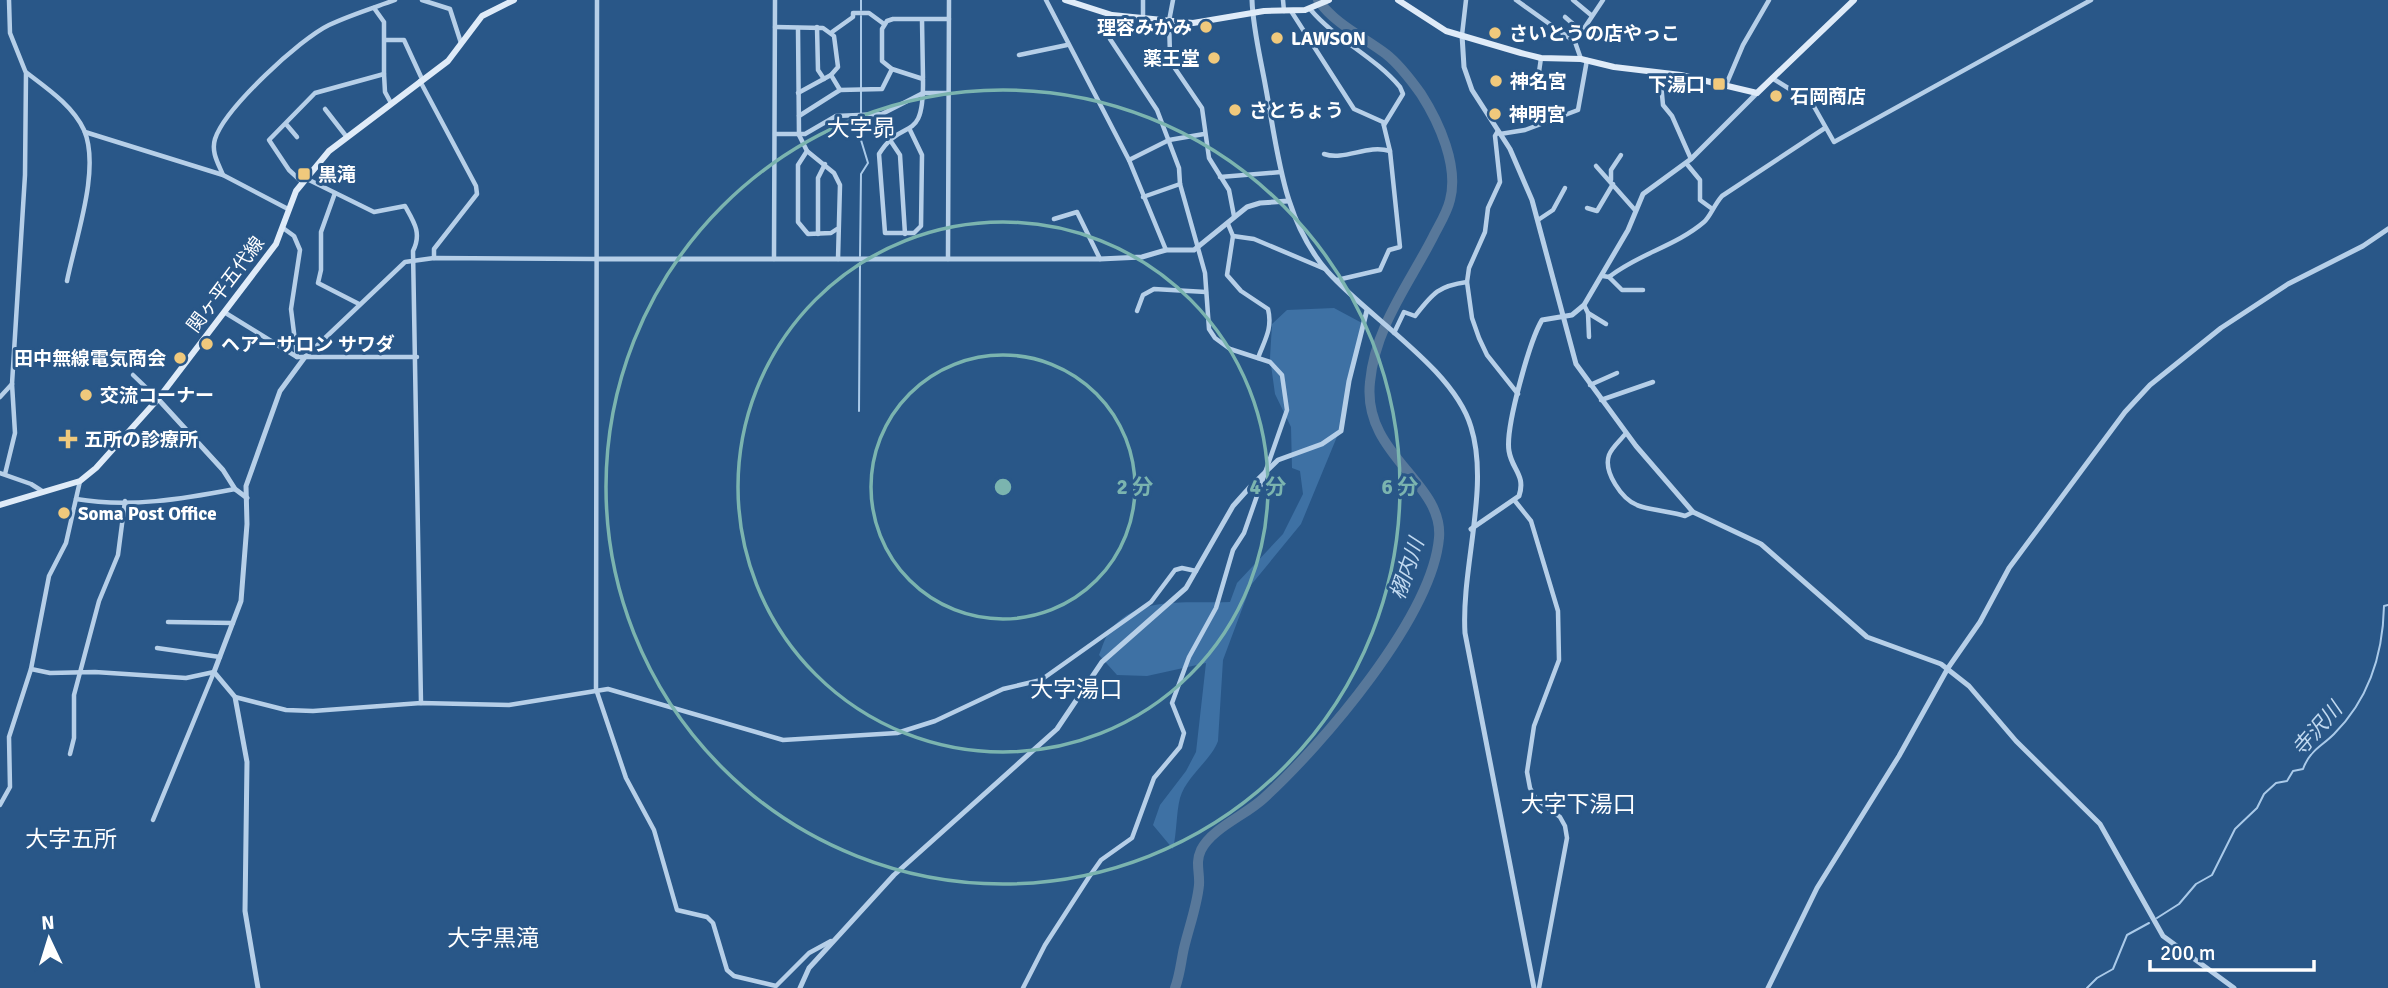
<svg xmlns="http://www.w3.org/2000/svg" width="2388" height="988" font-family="Signika,'Noto Sans JP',sans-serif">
<rect width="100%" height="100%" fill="#295788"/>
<path fill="#3e71a4" d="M1334,308L1362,323L1341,427L1301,524L1251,585L1223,660L1218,741C1210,762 1187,775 1180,798C1176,814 1177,832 1173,849L1153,825L1160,805L1186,771L1196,752L1206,663L1147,676L1117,675L1099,655C1102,648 1105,637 1110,630C1139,594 1189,604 1230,602L1237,583L1283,534L1303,494L1300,471L1292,468L1291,427L1275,394L1270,358L1272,324L1287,310Z"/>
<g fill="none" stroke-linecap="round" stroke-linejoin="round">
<g stroke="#aacae9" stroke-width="2">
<polyline points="861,10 861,0"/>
<polyline points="860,256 861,174 868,163 861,140 861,16"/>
<polyline points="859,411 860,263"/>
<path d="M2157,918L2179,904L2196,884L2212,875L2235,829L2257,808L2264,794L2276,783L2287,781L2293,771L2303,769C2310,750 2321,747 2334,734C2369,699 2383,654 2384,606L2388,605"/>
<polyline points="2087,988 2097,978 2113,969 2127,935 2149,923"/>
</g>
<path stroke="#58789a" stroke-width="10" d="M1175,988C1180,975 1181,961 1184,948C1189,927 1197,906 1199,885C1200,872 1195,863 1201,850C1212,828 1246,815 1264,798C1322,745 1432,617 1439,538C1444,482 1362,455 1370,382C1375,327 1409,284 1433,237C1439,225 1447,213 1450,200C1459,166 1439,122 1421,94C1411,80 1400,65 1386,54C1362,36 1336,25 1318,0"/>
<g stroke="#b6cfe8" stroke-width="4.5">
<polyline points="422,0 450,9 461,43"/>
<polyline points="597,0 596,689 626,778 654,830 677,910 707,917 713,923 727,970 734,976 776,986 809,953 831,941"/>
<polyline points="1046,0 1129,160 1166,250"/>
<polyline points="1143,0 1143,19"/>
<polyline points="1173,0 1169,21 1170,55 1174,67 1202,108 1209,158 1229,190 1234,216"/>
<polyline points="1283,0 1284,11"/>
<polyline points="1516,0 1575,42"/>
<polyline points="1573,0 1591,15"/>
<polyline points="374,8 384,22 384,74"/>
<path d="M1310,9C1336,40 1374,56 1400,87L1403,94L1384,125"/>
<polyline points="1291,11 1354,109 1383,122 1390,151 1400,247 1389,250 1380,270 1337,280"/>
<polyline points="1565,17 1580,30"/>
<polyline points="922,20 923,78"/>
<polyline points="775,27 823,28 834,36 838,67 831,75 798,93"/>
<polyline points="817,27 818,70 824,79"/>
<polyline points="798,28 799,135 807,151 798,165 798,222 808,234 831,233 837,229"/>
<polyline points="832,32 853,17 853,13 869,13 884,24"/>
<polyline points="1462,35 1466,0"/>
<polyline points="385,40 404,40 422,79"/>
<polyline points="1019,55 1067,45"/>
<polyline points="1581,59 1575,42 1603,0"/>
<path d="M27,73C48,89 73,106 84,130C101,169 75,240 67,281"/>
<polyline points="1660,73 1663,105 1672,116 1691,159"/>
<polyline points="831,75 840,90"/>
<polyline points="1772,78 1812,103 1834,142 2091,0"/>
<polyline points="420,81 476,186 477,194 434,249 434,258"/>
<polyline points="1726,85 1743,45 1769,0"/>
<polyline points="1537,86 1541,58"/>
<polyline points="325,109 346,136"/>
<polyline points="882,114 882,128 900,155 905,234"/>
<polyline points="799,116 840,90 882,89 892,69"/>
<polyline points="286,124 297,137"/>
<path d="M910,130L922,155L921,226L914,233H885L879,154C903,115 924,147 923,79L892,69L882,61V29L887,21L893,19H949"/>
<polyline points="1498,131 1495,136 1500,182 1488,208 1485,232 1469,268 1467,282 1472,318 1479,338 1487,355 1518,394"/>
<polyline points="85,132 223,175 288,209"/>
<polyline points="775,134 805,134 836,116 882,114 923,93 949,93"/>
<polyline points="1500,134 1525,130 1578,110 1587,60"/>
<polyline points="807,151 834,173 840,185 838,259"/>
<path d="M1324,154C1345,161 1367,144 1390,151"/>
<polyline points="1129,160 1169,140 1204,134"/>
<polyline points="1686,163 1700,180 1700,200 1711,208"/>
<polyline points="1596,166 1635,210"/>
<path d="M223,175C218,163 211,152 215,139C225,108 300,39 329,25C350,15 373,8 395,0"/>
<polyline points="1220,177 1281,172"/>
<path d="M305,178L374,212L405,206C414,222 422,233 413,251L421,703"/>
<polyline points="1611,180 1611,170 1621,155"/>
<polyline points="302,182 289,170 269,140 315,93 384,74 385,92 391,103"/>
<polyline points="335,193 321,232 321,270 318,283 359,304"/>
<polyline points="1143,197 1180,184"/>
<polyline points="1587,208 1597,211 1613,184"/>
<polyline points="1054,219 1077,212 1100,259"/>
<polyline points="1538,220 1553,210 1565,188"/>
<polyline points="1228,224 1233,236 1254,239 1325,269"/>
<polyline points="283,228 294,236 300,250 291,309 297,357"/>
<polyline points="818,234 818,178 825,164"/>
<path d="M1233,236L1227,275L1241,291L1268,309C1273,329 1264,341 1258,358"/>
<polyline points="774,259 775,0"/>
<polyline points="948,259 949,0"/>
<path d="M1603,276L1609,277C1638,254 1676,246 1704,222C1710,217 1714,205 1722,196L1825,128"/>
<polyline points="1609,277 1622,290 1643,290"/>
<polyline points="1584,305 1588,313 1589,337"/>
<polyline points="1137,311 1143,295 1154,289 1206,292"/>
<polyline points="224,312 297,357 417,357"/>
<polyline points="1588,313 1606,324"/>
<path d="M1394,333L1404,312L1415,316C1433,293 1438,286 1467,282"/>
<polyline points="305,357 405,262 434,258 596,259"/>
<polyline points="133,375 158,399"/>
<polyline points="1590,385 1617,373"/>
<polyline points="0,397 12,384"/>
<polyline points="1601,400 1653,382"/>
<path d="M1626,433C1621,440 1612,447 1609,455C1603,472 1622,499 1637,505C1644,509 1673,512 1685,516L1693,512"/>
<polyline points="0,473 31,484 42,491"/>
<polyline points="5,474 15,433 12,384 25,175 26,73 10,33 9,0"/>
<path d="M76,499C129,508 183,499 235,489"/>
<polyline points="1515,501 1531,521 1558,611 1559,660 1534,726 1527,772 1530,788 1536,799 1560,817 1565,826 1567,838 1539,988"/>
<polyline points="168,622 233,623"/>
<polyline points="157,648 220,657"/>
<polyline points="31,669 50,673 95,672 186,678 214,672"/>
<polyline points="235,697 286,710 313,711 421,703 509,705 608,689 783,740 897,733 935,721 1003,689 1041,680 1151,602 1175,570 1182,568 1196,571"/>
<polyline points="70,754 74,738 74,695 99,601 118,555 125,501"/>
<polyline points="0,805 10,787 9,737 31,669 49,576 66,543 80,481"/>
<polyline points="153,820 214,672"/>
<polyline points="1023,988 1045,945 1089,877 1101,860 1132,838 1154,778 1180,747 1184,733 1172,703 1189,657 1216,608 1233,550 1244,533 1287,410 1282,375 1270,362 1230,349 1215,338 1209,329 1205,273 1180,184 1179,168 1157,110 1110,39 1112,15"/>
</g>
<g stroke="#b6cfe8" stroke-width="5">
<path d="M1252,0C1253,30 1261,60 1266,89C1278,153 1283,221 1328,272C1369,318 1454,369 1471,427C1490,487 1461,568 1465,633L1534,988"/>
<polyline points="1462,35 1464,67 1472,90 1510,149 1532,200 1576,364 1636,446 1693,512 1761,544 1867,637 1941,664 1969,686 2016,741 2100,824 2163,936 2234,988"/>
<polyline points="596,259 1100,259 1142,257 1166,250 1194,250 1247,207 1260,203 1288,201"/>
<polyline points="158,399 223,470 235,489 247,498"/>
<path d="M1471,529L1519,496C1526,475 1512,470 1509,451C1505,428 1530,340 1542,320L1572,315L1584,305L1628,230L1643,194L1691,159L1757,93"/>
<polyline points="258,988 245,911 247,762 235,697 214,672 241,601 247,524 246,486 280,391 305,357"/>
<polyline points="800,988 809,968 894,875 1057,729 1102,662 1186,588 1233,506 1250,487 1278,460 1322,444 1341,431 1349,381 1367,310"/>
<polyline points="1768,988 1817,888 1899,756 1948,668 1980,622 2009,568 2125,412 2150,385 2221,328 2288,284 2363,246 2388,229"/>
</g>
<g stroke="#dfebf8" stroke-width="6">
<polyline points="1065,0 1112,15 1193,23 1264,11 1305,10 1329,0"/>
<polyline points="1398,0 1446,31 1521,53 1541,58 1581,59 1614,67 1681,75 1757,93 1854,0"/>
<polyline points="0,505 80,481 96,468 158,399 276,244 296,191 329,151 448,61 482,16 514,0"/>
</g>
</g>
<g fill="none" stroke="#7bb4af" stroke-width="3.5">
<circle cx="1003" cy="487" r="132"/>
<circle cx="1003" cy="487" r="265"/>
<circle cx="1003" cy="487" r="397"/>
</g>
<g fill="#f0c97c" stroke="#295788" stroke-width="2.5">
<circle cx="1206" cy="27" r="7"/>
<circle cx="1495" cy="33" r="7"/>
<circle cx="1277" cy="38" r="7"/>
<circle cx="1214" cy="58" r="7"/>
<circle cx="1496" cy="81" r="7"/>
<rect x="1712" y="77" width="14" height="14" rx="3.5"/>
<circle cx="1776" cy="96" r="7"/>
<circle cx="1235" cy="110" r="7"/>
<circle cx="1495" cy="114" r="7"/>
<rect x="297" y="167" width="14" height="14" rx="3.5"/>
<circle cx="207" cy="344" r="7"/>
<circle cx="180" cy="358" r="7"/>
<circle cx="86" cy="395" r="7"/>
<path d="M64.5 428.5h7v7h7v7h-7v7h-7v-7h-7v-7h7z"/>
<circle cx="64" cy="513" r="7"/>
</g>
<g text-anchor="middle" stroke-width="6" stroke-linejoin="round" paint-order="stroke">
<g font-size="19" font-weight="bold" fill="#fff" stroke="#295788" text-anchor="start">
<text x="1192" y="34" text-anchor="end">理容みかみ</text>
<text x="1509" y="40">さいとうの店やっこ</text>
<text x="1291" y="45">LAWSON</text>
<text x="1200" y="65" text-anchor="end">薬王堂</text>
<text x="1510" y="88">神名宮</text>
<text x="1705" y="91" text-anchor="end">下湯口</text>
<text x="1790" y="103">石岡商店</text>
<text x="1249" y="117">さとちょう</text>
<text x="1509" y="121">神明宮</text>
<text x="318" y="181">黒滝</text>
<text x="221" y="351">ヘアーサロン サワダ</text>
<text x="166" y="365" text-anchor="end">田中無線電気商会</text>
<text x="100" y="402">交流コーナー</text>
<text x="84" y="446">五所の診療所</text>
<text x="78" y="520">Soma Post Office</text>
</g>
<g font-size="19" fill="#fff" stroke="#295788">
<text transform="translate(225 284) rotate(-53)" y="7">関ヶ平五代線</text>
</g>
<g font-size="21" font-style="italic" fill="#c1d9f0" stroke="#295788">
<text transform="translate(1407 569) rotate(-71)" y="7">栩内川</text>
<text transform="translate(2317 729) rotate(-49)" y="7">寺沢川</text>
</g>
<g font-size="23" fill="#fff" stroke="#295788">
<text x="861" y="136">大字昴</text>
<text x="1076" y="697">大字湯口</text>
<text x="1578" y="812">大字下湯口</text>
<text x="71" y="847">大字五所</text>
<text x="493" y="946">大字黒滝</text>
</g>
</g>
<circle cx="1003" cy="487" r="10" fill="#7bb4af" stroke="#295788" stroke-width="3.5"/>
<g font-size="21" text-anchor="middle" font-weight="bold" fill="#7bb4af" stroke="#295788" stroke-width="6" stroke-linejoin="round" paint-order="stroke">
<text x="1135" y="494">2 分</text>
<text x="1268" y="494">4 分</text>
<text x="1400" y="494">6 分</text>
</g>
<g transform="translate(49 939) rotate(356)" stroke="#295788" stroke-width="5" paint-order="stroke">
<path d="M0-5L12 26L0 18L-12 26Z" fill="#ffffff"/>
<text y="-10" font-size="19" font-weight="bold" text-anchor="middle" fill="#ffffff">N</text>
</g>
<path d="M2150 960v10h164v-10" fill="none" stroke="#ffffff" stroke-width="3.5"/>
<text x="2160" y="960" font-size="21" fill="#ffffff" stroke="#295788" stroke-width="5" paint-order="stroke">200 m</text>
</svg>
